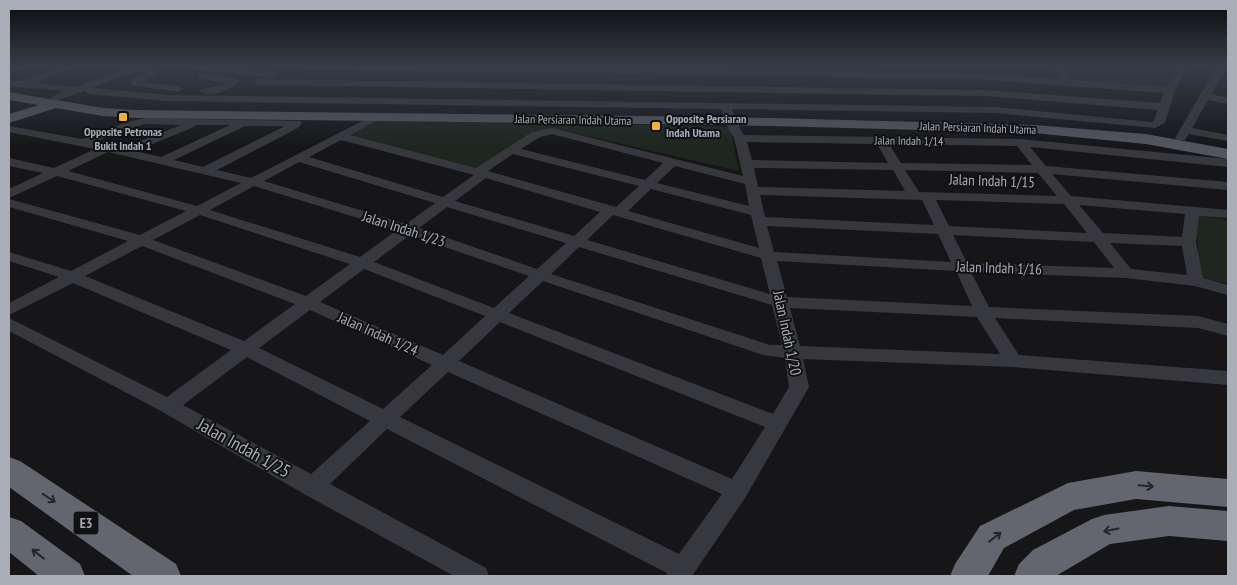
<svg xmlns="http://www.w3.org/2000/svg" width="1237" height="585" font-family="'PT Sans Narrow',sans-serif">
<rect width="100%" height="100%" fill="#161618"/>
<g fill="#1e261f">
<polygon points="1058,66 1182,66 1170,90 1070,82"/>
<polygon points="375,119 730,127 739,171 561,130 548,129 477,169 345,135"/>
<polygon points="1196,215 1228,220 1228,284 1200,277"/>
</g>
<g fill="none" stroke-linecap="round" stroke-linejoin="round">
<g fill="#37383d" fill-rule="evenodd">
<polygon points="15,66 28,66 9,74 9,68"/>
<path d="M64,66H76L36,83L76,87L134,66L155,69L160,72L144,82L178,86L183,89L178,92L131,85V81L145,73L135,72L91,88L169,95L996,107L1153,122L1158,110L984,96L258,85L253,82L258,79L984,90L1160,103L1164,93L972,79L288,69L283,66H448L972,73L1061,79L1051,66H1060L1072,80L1167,87L1181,66H1189L1175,90L1165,123L1155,128L996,113L732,109L736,121L744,135L1020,139L1228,159V167L1030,147L1046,166L1228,182V190L1052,174L1071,196L1228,210V218L1199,216L1196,242L1203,278L1228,285V295L1195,286L1126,278L971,272L989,307L1198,316L1228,324V336L1198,328L995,318L1019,355L1228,371V385L1013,367L803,359L809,387L745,498L692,576H666L667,573L387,429L330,484L486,568L489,576H454L304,494L161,411L9,331V318L167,397L231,350L73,283L9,315V303L59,277L9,261V252L71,271L128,241L9,207V199L140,235L186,211L57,176L9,198V189L43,173L9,166V158L54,168L95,149L9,132V126L82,139L127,122L146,118L300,121L302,123L298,128L217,170L251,178L374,115L379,118L378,120L350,135L476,168L532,132L552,128L743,176L734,138L724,121L722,109L169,101L89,94L84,91L55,101L50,98L64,91L9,86V80L22,81ZM146,124L181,125L122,148L95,142L134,127ZM196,125H230L161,157L135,151L194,127ZM245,126H285L203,167L174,160ZM552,134L663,163L645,180L521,149L540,137ZM341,140L474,175L443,197L309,157ZM747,142L877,144L888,163L752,160ZM889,144L1017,146L1032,165L901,163ZM108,152L241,183L197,206L68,171ZM513,154L639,186L616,207L488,171ZM299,162L435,203L406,224L264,181ZM675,166L745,184L749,206L657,183ZM754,168L893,170L905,191L758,187ZM905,170L1038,173L1057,196L919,192ZM486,178L600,212L574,236L455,201ZM254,186L397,230L360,257L210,210ZM651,189L751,215L759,248L628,211ZM760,195L922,200L934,225L765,217ZM936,200L1064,204L1087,233L949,226ZM1079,205L1185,214L1182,237L1103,233ZM447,207L566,243L537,269L419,228ZM200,215L350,264L306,296L153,240ZM613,215L761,258L770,294L587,240ZM767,226L938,234L951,262L774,252ZM410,235L529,276L494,308L374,262ZM953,235L1094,242L1114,268L967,263ZM1110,243L1182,246L1187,275L1131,269ZM142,246L295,304L244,341L85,276ZM579,247L772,305L782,345H770L551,274ZM777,261L956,271L972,306L787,297ZM364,269L485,316L443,355L320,302ZM543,281L763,355L785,358L789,387L773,414L509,313ZM790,308L977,317L1000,354L800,346ZM310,310L432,365L383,409L259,348ZM500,322L765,427L732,479L459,361ZM247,357L370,421L311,474L183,405ZM448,372L722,494L679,554L400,417Z"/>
<polygon points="186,66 212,66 273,72 278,75 273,78 191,69"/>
<polygon points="1217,66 1227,66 1211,94 1228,98 1228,104 1208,100 1192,128 1228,135 1228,141 1189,134 1185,140 1177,140 1175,138"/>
<path d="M201,73L235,78L240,81C231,90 211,99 200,91L201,89L219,86L226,83L198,78V74Z"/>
</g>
<polygon fill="#53555c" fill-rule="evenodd" points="9,92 103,108 136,110 730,117 1034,125 1146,134 1228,149 1228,159 1146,144 1034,133 730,125 136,118 103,116 56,108 9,123 9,114 39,105 9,100"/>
<g fill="#63666e" fill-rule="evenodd">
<polygon points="9,457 20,461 176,564 181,576 133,576 9,487"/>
<polygon points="1136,471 1228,479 1228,507 1136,499 1074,510 1004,548 988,576 950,576 955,564 980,526 1068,483"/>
<polygon points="1169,506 1228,511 1228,541 1169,536 1110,544 1056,576 1014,576 1019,564 1033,550 1092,519 1104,515"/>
<polygon points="9,517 21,521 80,564 85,576 39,576 9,552"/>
</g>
</g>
<defs><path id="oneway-shaft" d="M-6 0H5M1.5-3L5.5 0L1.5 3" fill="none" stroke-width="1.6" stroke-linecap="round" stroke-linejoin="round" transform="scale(1.25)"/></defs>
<g stroke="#26262a">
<use href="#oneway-shaft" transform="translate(1146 486) rotate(5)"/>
<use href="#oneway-shaft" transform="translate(49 498) rotate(34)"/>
<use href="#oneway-shaft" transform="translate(1111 530) rotate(169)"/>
<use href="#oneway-shaft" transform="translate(995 537) rotate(-38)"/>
<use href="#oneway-shaft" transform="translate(38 554) rotate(-142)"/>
</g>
<linearGradient id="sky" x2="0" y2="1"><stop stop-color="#0c0c0d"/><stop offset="0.45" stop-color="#363c48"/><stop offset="1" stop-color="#363c48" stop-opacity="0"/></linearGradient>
<rect width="1237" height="147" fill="url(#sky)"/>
<g fill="#f2b134" stroke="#111113" stroke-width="2">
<rect x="118" y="112" width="10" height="10" rx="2.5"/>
<rect x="651" y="121" width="10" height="10" rx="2.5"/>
</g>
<g text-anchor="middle" stroke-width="4" stroke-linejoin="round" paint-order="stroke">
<g font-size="12" font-weight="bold" fill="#a8adb8" stroke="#111113" text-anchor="start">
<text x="666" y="123">Opposite Persiaran<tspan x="666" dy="14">Indah Utama</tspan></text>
<text x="123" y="136" text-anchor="middle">Opposite Petronas<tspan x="123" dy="14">Bukit Indah 1</tspan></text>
</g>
<g font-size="12" fill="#a8adb8" stroke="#111113">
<text transform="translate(573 120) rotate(1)" y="4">Jalan Persiaran Indah Utama</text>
<text transform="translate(978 128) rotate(2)" y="4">Jalan Persiaran Indah Utama</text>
<text transform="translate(909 141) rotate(1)" y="4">Jalan Indah 1/14</text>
</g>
<rect fill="#111113" stroke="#7b7e86" stroke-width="1" x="73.5" y="511.5" width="25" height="23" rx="4"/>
<g font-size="14" font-weight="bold" fill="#a8adb8">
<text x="86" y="528">E3</text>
</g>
<g font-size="15" fill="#a8adb8" stroke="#111113">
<text transform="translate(992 181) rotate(2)" y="5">Jalan Indah 1/15</text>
<text transform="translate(404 229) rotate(18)" y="5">Jalan Indah 1/23</text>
<text transform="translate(999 268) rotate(2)" y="5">Jalan Indah 1/16</text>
<text transform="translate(787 333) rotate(78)" y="5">Jalan Indah 1/20</text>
<text transform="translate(378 334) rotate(24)" y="5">Jalan Indah 1/24</text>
</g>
<g font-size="18" fill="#a8adb8" stroke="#111113">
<text transform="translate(244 448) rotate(29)" y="6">Jalan Indah 1/25</text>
</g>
</g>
<rect width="1237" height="585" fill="none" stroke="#a8adb8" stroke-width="20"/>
</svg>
